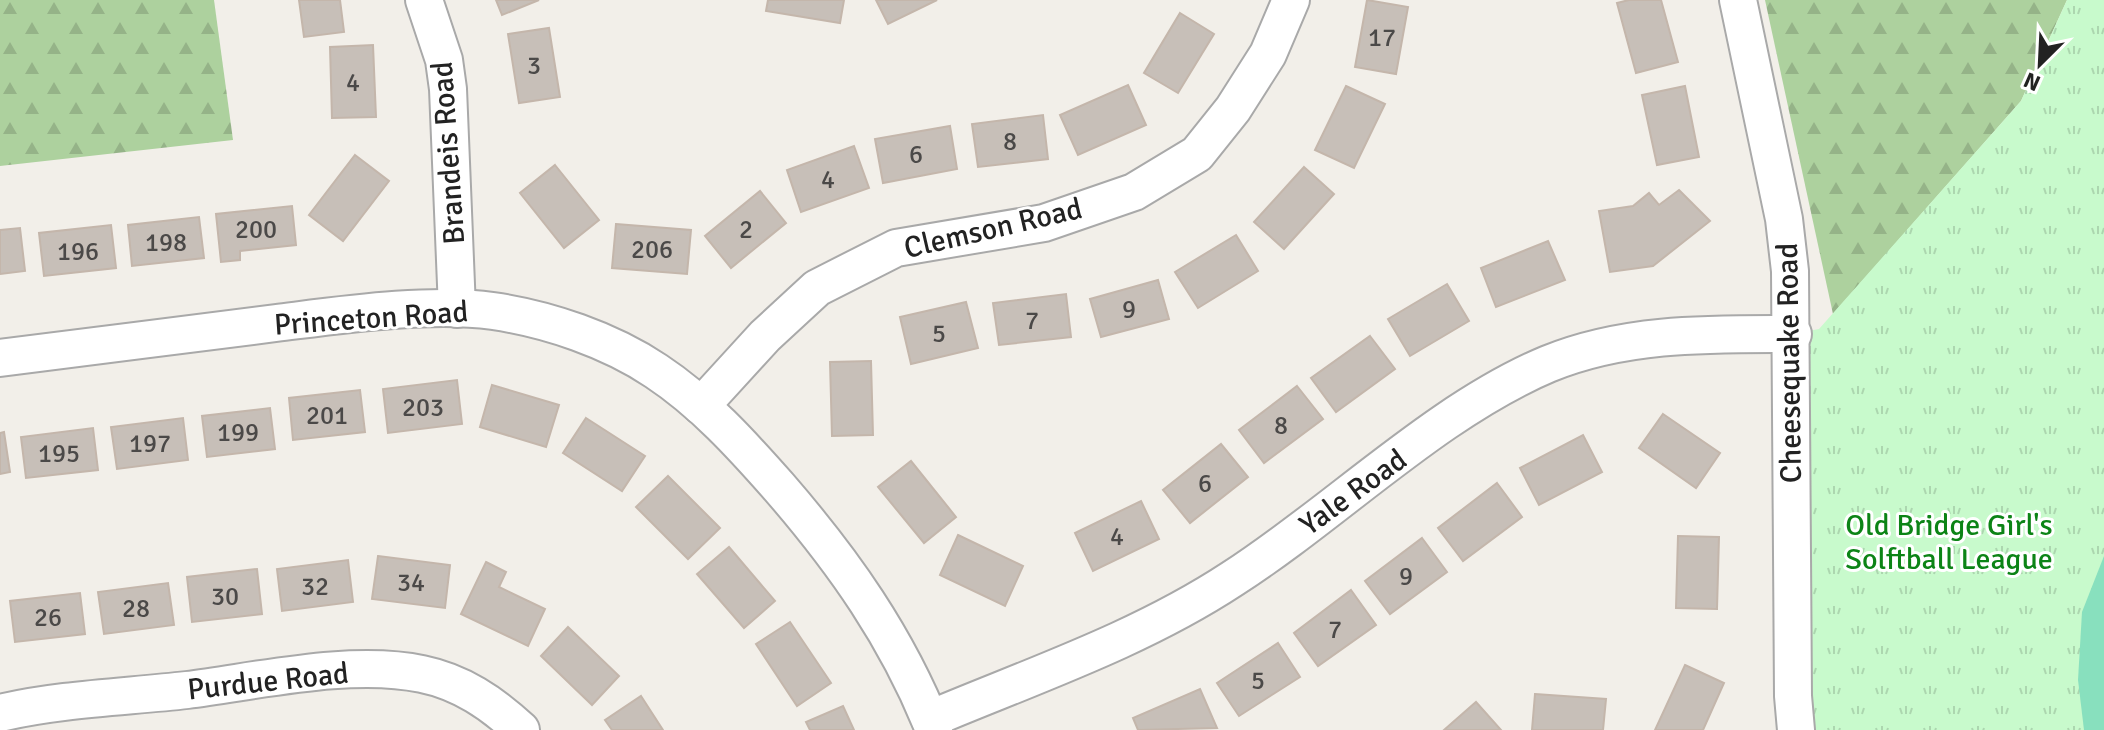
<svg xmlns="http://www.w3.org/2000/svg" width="2104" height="730" font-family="Signika,sans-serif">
<defs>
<pattern id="forest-firs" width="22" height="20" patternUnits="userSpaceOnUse" patternTransform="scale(2)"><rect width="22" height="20" fill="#add19e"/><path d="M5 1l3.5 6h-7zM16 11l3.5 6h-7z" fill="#95b388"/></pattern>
<pattern id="park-tufts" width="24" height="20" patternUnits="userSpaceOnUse" patternTransform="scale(2)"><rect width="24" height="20" fill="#c8facc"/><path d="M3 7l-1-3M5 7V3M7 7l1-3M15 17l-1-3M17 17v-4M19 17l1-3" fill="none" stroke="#acd6af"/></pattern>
</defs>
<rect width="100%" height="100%" fill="#f2efe9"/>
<g fill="url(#forest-firs)">
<polygon points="0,0 214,0 233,140 0,166"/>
<polygon points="1765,0 2067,0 2021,101 1833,314"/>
</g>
<polygon fill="url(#park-tufts)" points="2067,0 2104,0 2104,730 1796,730 1793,334 1819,329 2021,101"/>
<polygon fill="#88e0be" points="2104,556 2104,730 2084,730 2078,680 2082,612"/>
<g fill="#c7bfb8" stroke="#c4b6ab" stroke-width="2">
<polygon points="299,0 340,0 344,32 304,37"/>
<polygon points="496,0 539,0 502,15"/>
<polygon points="768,0 844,0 840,23 766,11"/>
<polygon points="876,0 937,0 888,24"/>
<polygon points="1367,0 1408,7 1396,74 1355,67"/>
<polygon points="1629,0 1661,0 1678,62 1636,73 1617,3"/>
<polygon points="1180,13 1214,34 1178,93 1144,73"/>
<polygon points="549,28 560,97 519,103 508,34"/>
<polygon points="373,45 376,117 332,118 330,47"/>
<polygon points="1128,85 1146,125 1078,155 1060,115"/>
<polygon points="1346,86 1385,104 1354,168 1315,150"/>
<polygon points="1685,86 1699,157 1657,165 1642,95"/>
<polygon points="1043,115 1048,159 978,167 972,124"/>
<polygon points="950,126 957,169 883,183 875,139"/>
<polygon points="854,146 869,188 801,212 787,170"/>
<polygon points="355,155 389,181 343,241 309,215"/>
<polygon points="555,165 599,220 564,248 520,193"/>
<polygon points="1304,167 1334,194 1284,249 1254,222"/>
<polygon points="1679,190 1710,221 1653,266 1610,272 1599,211 1633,206 1649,193 1659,205"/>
<polygon points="760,191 786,223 731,268 705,236"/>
<polygon points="292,206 296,245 240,251 240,260 221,262 216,214"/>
<polygon points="199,217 204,258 132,266 128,225"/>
<polygon points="616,224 691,230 687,274 612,268"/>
<polygon points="111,225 116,268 44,276 39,233"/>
<polygon points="20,228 25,271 0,274 0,230"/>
<polygon points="1236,235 1258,271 1198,308 1175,272"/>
<polygon points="1548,241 1565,280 1496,307 1481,268"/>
<polygon points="1158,280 1169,319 1101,337 1090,299"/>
<polygon points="1447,284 1469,321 1410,356 1388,319"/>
<polygon points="1066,294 1071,337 999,345 993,303"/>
<polygon points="966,302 978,348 911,364 900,317"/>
<polygon points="1370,336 1395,369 1336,412 1311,378"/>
<polygon points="871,361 873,435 832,436 830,362"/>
<polygon points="457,380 462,424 388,433 383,389"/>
<polygon points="492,385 559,405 546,447 480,427"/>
<polygon points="1297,386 1323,419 1264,463 1239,430"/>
<polygon points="360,390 365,432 293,440 289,398"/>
<polygon points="270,408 275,449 207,457 202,416"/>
<polygon points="1663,414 1720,453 1696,488 1639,448"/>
<polygon points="183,418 188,460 117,469 111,427"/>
<polygon points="586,418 645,456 622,491 563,453"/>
<polygon points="93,428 98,470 26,478 21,437"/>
<polygon points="4,432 10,472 0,474 0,433"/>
<polygon points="1583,435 1602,472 1539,505 1520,468"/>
<polygon points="1221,444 1248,477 1190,523 1163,490"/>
<polygon points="911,461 956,517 924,543 878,487"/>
<polygon points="668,476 720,528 688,559 636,507"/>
<polygon points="1497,483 1522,517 1463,561 1438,528"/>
<polygon points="1141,501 1159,539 1093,571 1075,533"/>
<polygon points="958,535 1023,566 1005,606 940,575"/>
<polygon points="1678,536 1719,537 1717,609 1676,608"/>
<polygon points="1422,538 1447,572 1390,614 1365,581"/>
<polygon points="729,547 775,601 744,628 697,574"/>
<polygon points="378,556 450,565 445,608 372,599"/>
<polygon points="348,560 353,602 282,611 277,569"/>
<polygon points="486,562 506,572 499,587 545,609 528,646 461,614"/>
<polygon points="257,569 262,614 192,622 187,577"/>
<polygon points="168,583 174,625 104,634 98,592"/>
<polygon points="1351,590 1376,625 1318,666 1294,633"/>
<polygon points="80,593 85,634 15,642 10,601"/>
<polygon points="790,622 831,683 797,706 756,644"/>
<polygon points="568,627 619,676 592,705 541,656"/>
<polygon points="1278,643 1300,677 1239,716 1217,683"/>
<polygon points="1685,665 1724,683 1703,730 1655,730"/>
<polygon points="1200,689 1217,728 1138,730 1133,718"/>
<polygon points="1535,694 1606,699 1603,730 1532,730"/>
<polygon points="641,696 663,730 612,730 605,720"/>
<polygon points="1476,702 1501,730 1444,730"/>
<polygon points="843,706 854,730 810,730 806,722"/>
</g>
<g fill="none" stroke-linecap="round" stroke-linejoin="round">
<g stroke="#a9a9a9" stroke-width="40">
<g id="street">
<polyline points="424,0 444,60 448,89 457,309"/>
<polyline points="1738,0 1784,219 1790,271 1793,696 1796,730"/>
<path d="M0,358C92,346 184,335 276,323C341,315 429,302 493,311C548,319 610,340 656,371C703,402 742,445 779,487C844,562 897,637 934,730"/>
<polyline points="701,406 765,336 817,288 896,248 1044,223 1134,192 1197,154 1233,109 1268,54 1291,0"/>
<path d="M0,713C60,699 125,697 187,690C258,681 352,659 422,674C461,682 492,703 521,730"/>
<path d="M930,719C1032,676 1139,640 1232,579C1335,513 1436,411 1548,364C1626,332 1711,334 1793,334"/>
</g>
</g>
<use href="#street" stroke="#fff" stroke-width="36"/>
</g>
<g text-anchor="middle" stroke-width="6" stroke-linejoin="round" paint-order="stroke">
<g font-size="26" fill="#4b4948">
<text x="1382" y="46">17</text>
<text x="534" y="74">3</text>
<text x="353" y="91">4</text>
<text x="1010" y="150">8</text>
<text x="916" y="163">6</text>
<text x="828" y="188">4</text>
<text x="256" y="238">200</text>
<text x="746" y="238">2</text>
<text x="166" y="251">198</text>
<text x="652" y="258">206</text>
<text x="78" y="260">196</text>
<text x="1129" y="318">9</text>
<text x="1032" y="329">7</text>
<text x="939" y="342">5</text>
<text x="423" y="416">203</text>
<text x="327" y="424">201</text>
<text x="1281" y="434">8</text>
<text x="238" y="441">199</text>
<text x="150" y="452">197</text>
<text x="59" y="462">195</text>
<text x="1205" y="492">6</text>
<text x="1117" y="545">4</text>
<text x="1406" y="585">9</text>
<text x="411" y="591">34</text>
<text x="315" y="595">32</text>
<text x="225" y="605">30</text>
<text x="136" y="617">28</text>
<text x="48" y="626">26</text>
<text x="1335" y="638">7</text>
<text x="1258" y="689">5</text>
</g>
<g font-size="30" fill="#222" stroke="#fff">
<text transform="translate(448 153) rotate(-94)" y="10">Brandeis Road</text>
<text transform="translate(993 228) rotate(-13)" y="10">Clemson Road</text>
<text transform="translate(371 318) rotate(-4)" y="10">Princeton Road</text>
<text transform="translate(1789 363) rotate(-91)" y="10">Cheesequake Road</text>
<text transform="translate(1353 492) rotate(-36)" y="10">Yale Road</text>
<text transform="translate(268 681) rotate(-6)" y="10">Purdue Road</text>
</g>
<g font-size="30" fill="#0c8416" stroke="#fff">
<text x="1949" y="535">Old Bridge Girl's<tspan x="1949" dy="34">Solftball League</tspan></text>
</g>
</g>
<g transform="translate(2040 64) rotate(204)" stroke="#ffffff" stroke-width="6" paint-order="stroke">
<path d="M0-6L14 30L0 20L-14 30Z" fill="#222222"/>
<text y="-12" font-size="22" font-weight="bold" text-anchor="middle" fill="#222222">N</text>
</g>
</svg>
